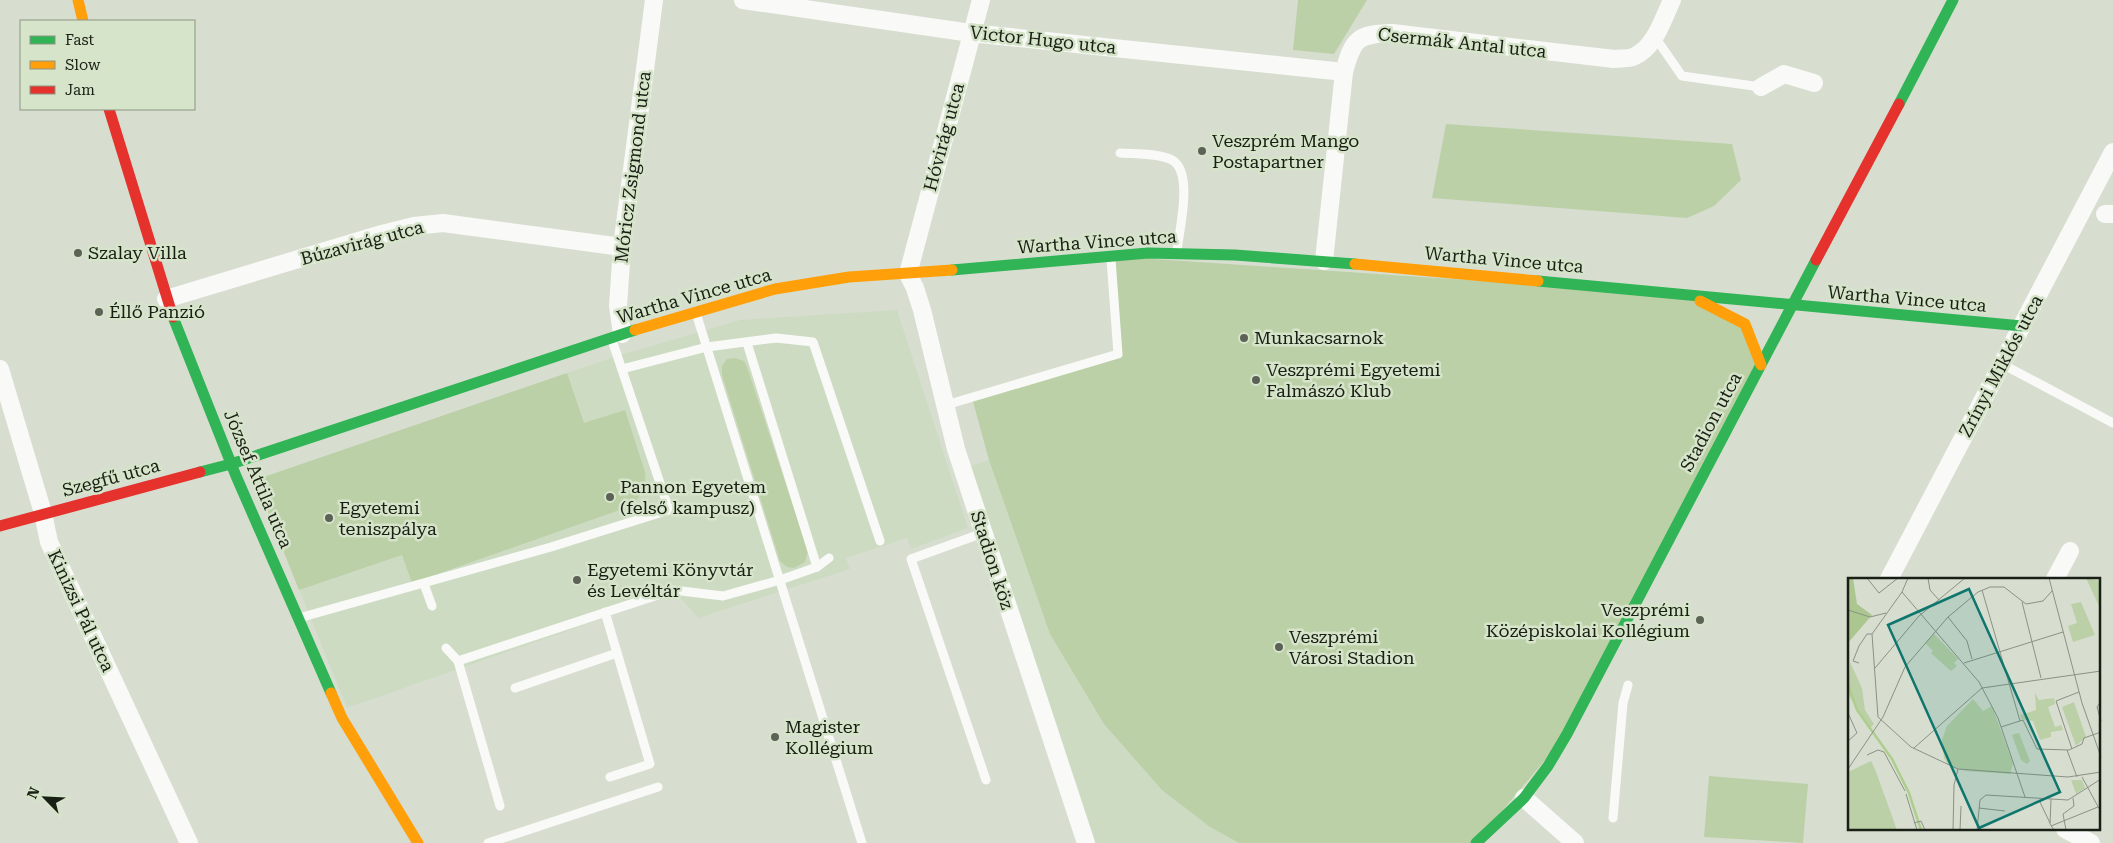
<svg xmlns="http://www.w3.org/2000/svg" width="2113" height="843" font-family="'Roboto Serif',serif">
<rect width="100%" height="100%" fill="#d7ded0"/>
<g fill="#cedbc3">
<polygon points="897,310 968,528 911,549 907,538 846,558 850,569 698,618 676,593 347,708 255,480 617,356 740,320"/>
<polygon points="989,460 1023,558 1210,827 1239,843 1085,843 962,469"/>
</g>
<g fill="#bbd0a7">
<polygon points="1298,0 1367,0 1334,54 1293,50"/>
<polygon points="1446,124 1732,144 1741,180 1714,206 1687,218 1432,198"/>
<polygon points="1110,256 1689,295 1745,324 1761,365 1567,734 1475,843 1239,843 1210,827 1162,790 1104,724 1050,634 989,460 972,398 1119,354"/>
<polygon points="734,358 744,361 747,367 808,551 805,562 794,568 787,567 780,561 722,375 722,366 727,359"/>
<path d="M567,373L584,423L625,410L645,472C647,487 641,496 631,506L412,583L402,555L299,590L255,480Z"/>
<polygon points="1709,776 1808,784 1803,843 1704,837"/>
</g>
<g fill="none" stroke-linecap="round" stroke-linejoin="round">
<g stroke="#f9faf8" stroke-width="9">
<polyline points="1655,37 1682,76 1761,87"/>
<path d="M1120,153C1136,154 1155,153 1170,159C1195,169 1179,230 1177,251"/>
<polyline points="696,313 862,843"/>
<polyline points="747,343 817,567"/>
<polyline points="2002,364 2113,423"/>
<polyline points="622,369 707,347 776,338 813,342 880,541"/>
<polyline points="946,405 1118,354 1111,259"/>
<polyline points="983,533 911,559 986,780"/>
<polyline points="424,584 432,606"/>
<polyline points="605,612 650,764 610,777"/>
<polyline points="299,618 551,547 669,510 612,340"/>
<polyline points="446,648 458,661 673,590 723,596 780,580 817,567 829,558"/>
<polyline points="458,661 500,806"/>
<polyline points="515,688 617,653"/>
<polyline points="1613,818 1623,703 1628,685"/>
<polyline points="488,843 658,787"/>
</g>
<g stroke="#f9faf8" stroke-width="18">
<polyline points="743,0 971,33 1344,72"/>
<polyline points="981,0 908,274 915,288 922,310 956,449 1086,843"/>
<polyline points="1761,87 1784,74 1814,83"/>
<polyline points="2105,214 2113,214"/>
<path d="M1324,261L1344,72C1353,39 1357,34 1392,33L1614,59C1619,58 1628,59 1633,57C1655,48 1663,19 1672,0"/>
<polyline points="166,299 378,235 414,226 443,223 622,247"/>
<polyline points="622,334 618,306 622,247 654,0"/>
<polyline points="0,369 43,513 49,542 189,843"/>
<polyline points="1889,579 2113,152"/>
<polyline points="2055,579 2070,551"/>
<polyline points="1524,798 1575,843"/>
<polyline points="2065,829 2091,843"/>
</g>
<g stroke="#30b455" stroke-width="11">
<polyline points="1899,104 1953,0"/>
<polyline points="952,270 1148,253 1235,255 1355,264"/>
<polyline points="1538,281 2022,326"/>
<polyline points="173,317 236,476 331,693"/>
<polyline points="200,472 231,464 635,330"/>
<polyline points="1476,843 1524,798 1548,766 1567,734 1816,260"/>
</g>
<g stroke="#ff9f0a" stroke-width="11">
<polyline points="78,0 83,21"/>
<polyline points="1355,264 1538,281"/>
<polyline points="1700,301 1745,324 1761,365"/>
<polyline points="635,330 775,289 849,277 952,270"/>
<polyline points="331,693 342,718 418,843"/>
</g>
<g stroke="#e5322d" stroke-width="11">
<polyline points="109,109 173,317"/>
<polyline points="1816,260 1899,104"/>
<polyline points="0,526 200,472"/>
</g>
</g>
<g fill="#5c6256" stroke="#d6e4ca" stroke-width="2">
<circle cx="1202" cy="151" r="5"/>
<circle cx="78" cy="253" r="5"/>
<circle cx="99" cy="312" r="5"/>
<circle cx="1244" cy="338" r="5"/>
<circle cx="1256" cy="380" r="5"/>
<circle cx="610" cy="497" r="5"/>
<circle cx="329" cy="518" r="5"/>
<circle cx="577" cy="580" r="5"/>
<circle cx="1700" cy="620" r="5"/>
<circle cx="1279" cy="647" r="5"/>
<circle cx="775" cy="737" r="5"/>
</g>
<g text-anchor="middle" stroke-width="5" stroke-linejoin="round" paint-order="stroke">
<g font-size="18" fill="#1a1f15" stroke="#d6e4ca">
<text transform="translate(1043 40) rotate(6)" y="6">Victor Hugo utca</text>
<text transform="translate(1462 43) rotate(6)" y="6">Csermák Antal utca</text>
<text transform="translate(944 137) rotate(-75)" y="6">Hóvirág utca</text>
<text transform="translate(633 167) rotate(-83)" y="6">Móricz Zsigmond utca</text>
<text transform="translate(1097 242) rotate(-4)" y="6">Wartha Vince utca</text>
<text transform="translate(362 243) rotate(-15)" y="6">Búzavirág utca</text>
<text transform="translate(1504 260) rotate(5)" y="6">Wartha Vince utca</text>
<text transform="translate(694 296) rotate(-16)" y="6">Wartha Vince utca</text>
<text transform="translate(1907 299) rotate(5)" y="6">Wartha Vince utca</text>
<text transform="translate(2001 366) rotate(-62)" y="6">Zrínyi Miklós utca</text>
<text transform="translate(1711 422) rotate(-62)" y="6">Stadion utca</text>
<text transform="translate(111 478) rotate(-15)" y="6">Szegfű utca</text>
<text transform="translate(258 479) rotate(67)" y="6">József Attila utca</text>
<text transform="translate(992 560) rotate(72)" y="6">Stadion köz</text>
<text transform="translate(81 611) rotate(65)" y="6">Kinizsi Pál utca</text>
</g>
<g font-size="18" fill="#1a1f15" stroke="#d6e4ca" text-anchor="start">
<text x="1212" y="147">Veszprém Mango<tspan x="1212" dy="21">Postapartner</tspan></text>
<text x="88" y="259">Szalay Villa</text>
<text x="109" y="318">Éllő Panzió</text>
<text x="1254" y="344">Munkacsarnok</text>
<text x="1266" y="376">Veszprémi Egyetemi<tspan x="1266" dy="21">Falmászó Klub</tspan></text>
<text x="620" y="493">Pannon Egyetem<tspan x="620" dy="21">(felső kampusz)</tspan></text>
<text x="339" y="514">Egyetemi<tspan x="339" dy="21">teniszpálya</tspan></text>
<text x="587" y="576">Egyetemi Könyvtár<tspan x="587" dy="21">és Levéltár</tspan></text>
<text x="1690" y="616" text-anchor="end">Veszprémi<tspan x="1690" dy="21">Középiskolai Kollégium</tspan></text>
<text x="1289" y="643">Veszprémi<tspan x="1289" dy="21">Városi Stadion</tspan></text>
<text x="785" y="733">Magister<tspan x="785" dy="21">Kollégium</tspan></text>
</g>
</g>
<g transform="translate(1848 578)">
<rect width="252" height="252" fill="#d7ded0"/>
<path d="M238,0L252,3V31L251,28ZM233,24L247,57L225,64L220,48L229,45L223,26ZM86,56L110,81L106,85L109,88L103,93L83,75L85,73L77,65ZM2,84L14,110L17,132L26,146L21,151L0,116ZM187,115L191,122L206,120L207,126L200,129L207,149L213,147L215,152L203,154V159L192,162L185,143L173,141L172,137L188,132ZM125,121L135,133L144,128L165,186L162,196L118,193L100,187L96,180L94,162L99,148ZM226,124L238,159L228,168L214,129ZM171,155L182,183L179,186L173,182L164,157ZM23,183L27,191L49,252H0V194ZM223,202H234L237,210L228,216Z" fill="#bbd0a7"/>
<path d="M0,0H5L9,26L24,37L0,65Z" fill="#acc690"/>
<path fill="none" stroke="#aece8d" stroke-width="2.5" d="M0,107L9,132L44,181L61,215L73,252"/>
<path fill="none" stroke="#8b9285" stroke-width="1" d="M19,0L31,15L50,0M60,0L54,14L24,56L30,139L63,169L110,191L220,199L253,194M80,0L82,12L91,22M201,0L234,125L253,179M134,12L172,143M54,14L131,104L150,140L177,219M174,24L193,100M0,32L22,39L38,35M100,39L119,63L124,81M11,85L5,83L11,68L19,56H24M116,85L215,54M27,90L71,38L117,0M134,110L253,93M253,123L249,129L253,143M0,135L9,155L0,163M153,149L175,142L189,171L221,172L234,166L236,160L253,154M66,170L134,110M224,171L208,123L231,114M219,172L229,199M19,177L30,172L36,174L57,213M0,191L35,139L57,89L100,39L130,14L142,9H156L178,26L195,23L204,13M234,199L253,234M58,216L69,252M203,221L202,246L206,252M191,222L202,245M131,230L157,233M66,245L73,243L77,252M203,248L250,229M105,252L106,207L110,191M112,252L113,228M129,252L132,222L138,217L220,222L253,201M218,252L215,236L226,228L225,220"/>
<path fill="#0f766e" fill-opacity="0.15" stroke="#0f766e" stroke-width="2.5" d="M121,11L212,214L131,250L40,47Z"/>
<rect width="252" height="252" fill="none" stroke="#1a1f15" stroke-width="2.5"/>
</g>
<rect x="20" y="20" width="175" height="90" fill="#d6e4ca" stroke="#8b9582"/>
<rect x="30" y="36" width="25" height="8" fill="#30b455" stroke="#8b9582"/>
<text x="65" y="45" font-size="15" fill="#1a1f15">Fast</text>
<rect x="30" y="61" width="25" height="8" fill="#ff9f0a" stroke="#8b9582"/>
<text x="65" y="70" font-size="15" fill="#1a1f15">Slow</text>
<rect x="30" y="86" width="25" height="8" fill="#e5322d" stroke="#8b9582"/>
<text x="65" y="95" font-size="15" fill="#1a1f15">Jam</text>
<g transform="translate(45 798) rotate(294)" stroke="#d6e4ca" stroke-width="4" paint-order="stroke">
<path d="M0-4L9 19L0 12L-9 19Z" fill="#1a1f15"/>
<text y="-8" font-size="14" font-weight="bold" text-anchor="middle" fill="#1a1f15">N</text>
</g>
</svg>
